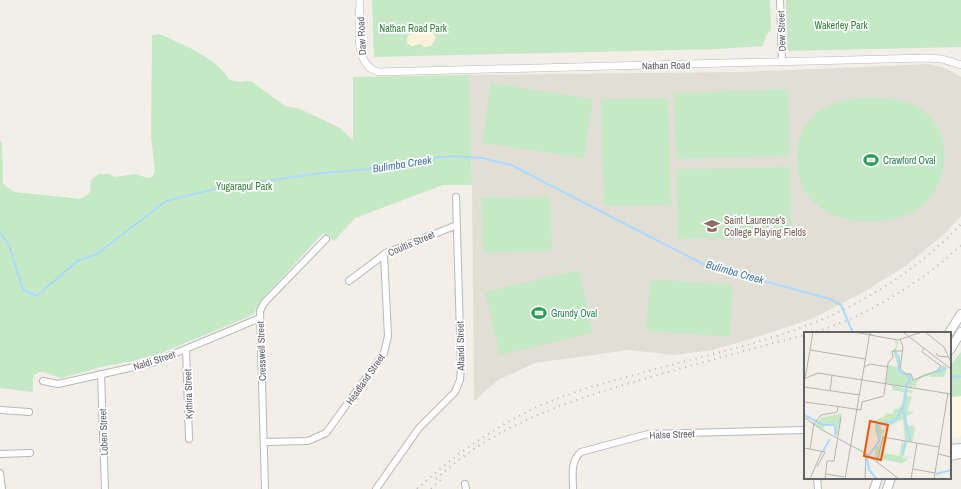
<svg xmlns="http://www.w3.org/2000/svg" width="961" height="489" font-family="'Archivo Narrow',sans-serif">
<rect width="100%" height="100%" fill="#f1efe8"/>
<polygon fill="#fef7e0" points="961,396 961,436 950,438 950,397"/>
<polygon fill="#e1ded6" points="928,64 945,68 961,77 961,216 942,236 907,265 862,293 811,319 757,337 713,350 673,355 629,350 535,363 498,380 474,401 472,185 469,75 742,72"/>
<g fill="#c5e8c5">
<polygon points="372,0 770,0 771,30 766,35 763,46 718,49 374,57"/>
<polygon points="786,0 961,0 961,47 787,51"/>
<path d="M160,34C186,46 213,56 230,80L240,82L251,81L285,106L300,109L340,128L353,140V77L469,75L472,185H443L355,218L334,241L323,233L263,298L253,315L151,357L101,367L61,378L44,372H39L34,375L33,379V392L0,388V140L2,144L3,184L14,192L81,199L90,193L91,180L99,174H109L114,177L136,174L147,178L152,177L155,171L151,137L152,35Z"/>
<polygon points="491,83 593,99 584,158 482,143"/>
<polygon points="788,89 790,156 676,159 674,93"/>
<polygon points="668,98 671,205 604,206 601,99"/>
<path d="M856,98C876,98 898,97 916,106C961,131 951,202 901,217C853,231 794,214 797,155C797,139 804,122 817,113C828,104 842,101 856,98Z"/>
<polygon points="790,167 791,237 678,239 676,169"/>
<polygon points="550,196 552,251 483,253 481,198"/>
<polygon points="579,270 593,333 500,355 485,292"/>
<polygon points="650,279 733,285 730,337 646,331"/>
<polygon points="961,352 961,396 950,397 950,366"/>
</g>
<polygon fill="#fbf3d9" points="429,29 433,32 436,38 431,46 424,47 421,44 412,46 407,43 407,38 410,33"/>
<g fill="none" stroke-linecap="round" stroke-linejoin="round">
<g stroke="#aadaff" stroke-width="2">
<polyline points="0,233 9,245 23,290 37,296 77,261 97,254 166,201 218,188 321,173 381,168 432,158 454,156 482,158 511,165 705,265 830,299 841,305 853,333"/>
<polyline points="950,376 961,377"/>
</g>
<g stroke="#b5b8bc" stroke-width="8">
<g id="minor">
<polyline points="780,0 782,62"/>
<polyline points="349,281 386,253 457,225"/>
<polyline points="186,349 189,439"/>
<polyline points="101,374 105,489"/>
<polyline points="43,381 58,384 152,363 260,318"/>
<polyline points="0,410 29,412"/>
<polyline points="264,442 308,441 326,433 384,353 388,336 384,255"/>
<polyline points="0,454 30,453"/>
<polyline points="0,473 2,489"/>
<polyline points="817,478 818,489"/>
<polyline points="465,484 466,489"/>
<polyline points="265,489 260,311 264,303 326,239"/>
<polyline points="376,489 419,428 455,392 460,380 461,367 456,197"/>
<path d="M573,489C573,476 570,461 581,452L648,434L805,430"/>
</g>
</g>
<g stroke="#b5b8bc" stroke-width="8">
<path id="tertiary" d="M360,0C360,22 352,64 378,72L925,58L942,59L961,65"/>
</g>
<g stroke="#b6babf" stroke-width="10">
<g id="secondary">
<polyline points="949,333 961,314"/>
<polyline points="950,350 961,332"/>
<polyline points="950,449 961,448"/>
<polyline points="950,456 961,454"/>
<polyline points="874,489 878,478"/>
<polyline points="887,489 891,478"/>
</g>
</g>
<use href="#minor" stroke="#fff" stroke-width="6"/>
<use href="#tertiary" stroke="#fff" stroke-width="7"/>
<use href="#secondary" stroke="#fff" stroke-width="8"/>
<g stroke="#b6b7b8" stroke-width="2" stroke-dasharray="1 5" stroke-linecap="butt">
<path d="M811,333C861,320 924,281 961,245"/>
<path d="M436,479C499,420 584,396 665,373C711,360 758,347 805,335"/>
<path d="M417,489C454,455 494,427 539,406C573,391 609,382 645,372C706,355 770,342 828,317C877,295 925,263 961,224"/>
<polyline points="431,489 444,477"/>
</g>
</g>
<defs>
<g id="stadium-bare" transform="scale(1.2)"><path d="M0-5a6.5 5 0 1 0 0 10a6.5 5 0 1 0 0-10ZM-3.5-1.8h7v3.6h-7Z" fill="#2e9e5b" stroke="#fff" stroke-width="2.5" paint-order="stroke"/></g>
<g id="school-bare" transform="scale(1.2)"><path d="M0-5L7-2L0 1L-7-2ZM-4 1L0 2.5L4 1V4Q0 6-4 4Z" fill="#8d6e63" stroke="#fff" stroke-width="2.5" paint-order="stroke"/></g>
</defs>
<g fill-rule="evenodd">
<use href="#stadium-bare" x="871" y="160"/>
<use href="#school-bare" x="712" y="226"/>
<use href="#stadium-bare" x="539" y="313"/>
</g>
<g text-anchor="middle" stroke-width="3.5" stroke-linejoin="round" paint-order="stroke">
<g font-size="10" fill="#348238" stroke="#fff">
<text x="841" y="29">Wakerley Park</text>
<text x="413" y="32">Nathan Road Park</text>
<text x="244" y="190">Yugarapul Park</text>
</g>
<g font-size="10" fill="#5f6368" stroke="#fff">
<text transform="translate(781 31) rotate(-92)" y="4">Dew Street</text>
<text transform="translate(361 36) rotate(-93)" y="4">Daw Road</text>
<text transform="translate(666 65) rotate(-1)" y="4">Nathan Road</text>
<text transform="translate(411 243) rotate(-23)" y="4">Coultis Street</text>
<text transform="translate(460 346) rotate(-91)" y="4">Altandi Street</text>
<text transform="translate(261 351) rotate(-92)" y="4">Cresswell Street</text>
<text transform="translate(154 360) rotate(-18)" y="4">Naldi Street</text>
<text transform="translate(365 379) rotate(-55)" y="4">Headland Street</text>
<text transform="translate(188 394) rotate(-92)" y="4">Kythira Street</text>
<text transform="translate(103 432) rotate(-92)" y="4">Loben Street</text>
<text transform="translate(672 434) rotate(-2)" y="4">Halse Street</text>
</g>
<g font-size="10" fill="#27864d" stroke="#fff" text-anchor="start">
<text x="883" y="164">Crawford Oval</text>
<text x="551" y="317">Grundy Oval</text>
</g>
<g font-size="10" fill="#785e54" stroke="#fff" text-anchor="start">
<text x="724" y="224">Saint Laurence's<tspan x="724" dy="12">College Playing Fields</tspan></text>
</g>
<g font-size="11" font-style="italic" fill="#4174aa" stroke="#fff">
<text transform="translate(402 164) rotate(-9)" y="4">Bulimba Creek</text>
<text transform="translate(735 272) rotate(16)" y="4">Bulimba Creek</text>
</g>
</g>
<g transform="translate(804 332)">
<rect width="147" height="147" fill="#f1efe8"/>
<path d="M94,8L92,19L96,25L95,39L106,42L110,48L118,43L134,38L139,33L143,36L140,45H125L127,43L118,45L112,51V56L109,53L108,56L82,51L84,33L94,35L89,18L92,14L91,9ZM88,53L109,59V61L103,60L102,64L108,65L103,79L110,80L103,84L102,88L104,94L109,93L111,97L108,110L101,108L99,87L85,94V91H77V97L82,98L77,104L74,125L71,126V116L75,113L76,109L71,100V88L80,85L82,81L89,82L90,76L94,77L98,72L100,60L88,58ZM38,81L33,104L30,102V94L20,93L19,98L11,92L17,86ZM79,106H83L80,121L95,124L98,109L102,110L99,123L110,126L99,124V127L103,125V128L98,131L76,127Z" fill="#c5e8c5"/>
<path fill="none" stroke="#aadaff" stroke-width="2" d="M91,20L95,26V39L105,44L106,49M131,41L142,36M99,76L106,109M0,83L20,93H30L32,96L31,103M19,119L26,107M99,122L102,110M132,142L147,138M73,147L65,138L63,126L75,109L73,92L89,90L93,86L100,72L103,52L106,49"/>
<path fill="none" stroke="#b3b3b1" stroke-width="1" d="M48,0L69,3M99,0L147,37M121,0L140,15L147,30M66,3L94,8L118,0M96,7L99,15L96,37L102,42H107L109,48L133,39L137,34L118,20L120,16M6,18L61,27M132,21L134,24L144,25M60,35L66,32L84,35M0,47L14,41L147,62M1,47L9,0M0,55L56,63M26,59L28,43M80,63L84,31L89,25L88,19H98M0,70L23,73M24,73L57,78L58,70L80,64M0,85L18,98L61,121L95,147M10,92L17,83L33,80L34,75M0,116L21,120M6,117L10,91M134,122L147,125M73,130L79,105L135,115M13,135L21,120M109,137L131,141M22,142L40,145M6,147L18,119M21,147L23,129H30L37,85M41,147L66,0M61,147L62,122M107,147L113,111M130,147L144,61"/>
<path fill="#e8590c" fill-opacity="0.15" stroke="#e8590c" stroke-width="2" d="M66,89L84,93L77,128L60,124Z"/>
<rect width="147" height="147" fill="none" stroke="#5f6368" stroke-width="2"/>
</g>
</svg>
